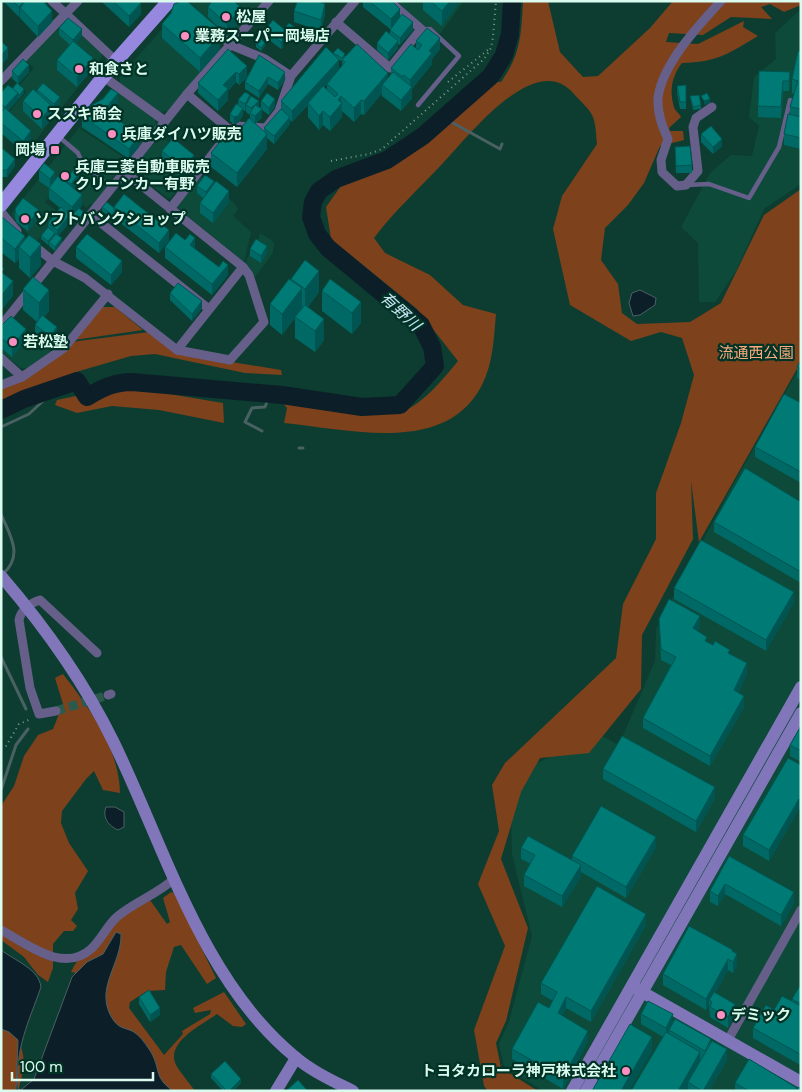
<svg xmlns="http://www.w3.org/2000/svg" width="802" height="1092" font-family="'DM Sans','Noto Sans JP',sans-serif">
<rect width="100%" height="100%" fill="#0c3d30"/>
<g fill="#0d4a3a">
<polygon points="189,1 263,1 234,35 226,36"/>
<polygon points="397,1 464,1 440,34 428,26 424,26"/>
<polygon points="801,9 801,184 764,209 736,271 715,302 699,302 698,243 681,227 710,173 731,155 752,156 759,126 749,117 754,77 776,59 775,33"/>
<polygon points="177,12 220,41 221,49 168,111 160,112 120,83 120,77"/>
<polygon points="63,24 69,24 102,52 102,57 34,142 5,117 26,92 20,85 34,68 26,61"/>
<polygon points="114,90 155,119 156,127 129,159 80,127 108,91"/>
<polygon points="79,128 126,159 93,206 90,204 87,208 58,186 45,202 59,213 36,242 12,217 12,213"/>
<polygon points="160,135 196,165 171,198 168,198 134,172 134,167"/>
<polygon points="200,176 233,202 238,209 233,216 251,232 244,262 178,208 178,203"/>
<polygon points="260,233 274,242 273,253 255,277 246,262 254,240 258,241"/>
<polygon points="9,324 28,339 32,336 53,353 28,368 21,368 1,352 1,333"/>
<polygon points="801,365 801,1091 543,1091 504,1066 499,1044 509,1022 532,936 512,854 511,811 531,766 598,734 619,745 655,661 656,629 731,488"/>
</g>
<g fill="#7d411b">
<path d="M523,1H548L560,52L583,77L598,76L650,28L673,1H801V5L784,12L770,4L761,7L772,19L731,17L703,35L669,33L666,42L698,44L744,21L743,27L758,36C728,54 717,62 682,63C672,76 669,91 674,107C675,111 679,113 681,117L669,128L670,131H683L684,140L660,146L644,183L628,205L605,228L601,260L618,284L622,313L637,324L690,322L721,303L764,215L801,189V362L699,542L691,481L693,539L642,635L641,689L589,753L540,758L521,792L501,859L528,928L506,1021L496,1043L501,1068L538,1091H488L484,1086L474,1030L505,946L478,884L499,831L492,785L505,763L616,658L623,604L656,539V493L681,423L694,375L682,338L661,332L631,341L570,305L553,229L562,196L597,144C596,136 596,125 593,117C590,109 580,101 574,94C536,48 469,136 443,163C420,188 395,210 374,238L385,253L430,275L463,305L496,314C494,337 493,364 482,385C446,456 348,429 284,423L287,408L281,401C302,403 389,418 404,411C426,401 443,379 458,361L417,309L331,239L326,207L341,186L430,140L493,82H501C521,54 521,35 523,1Z"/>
<polygon points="101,307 115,307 143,330 74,340"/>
<polygon points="149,332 177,353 281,370 282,375 245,373 155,354 131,356 76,372 1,403 1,389 71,342"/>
<polygon points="122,386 223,403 224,423 159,410 112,406 77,413 55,405 57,400"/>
<path d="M63,674C90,709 119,748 120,793L103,790L94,771L86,779L62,811L61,823L69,843L88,871L75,893L78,909L71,920L77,926L73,931H64L53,944V968L48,982L38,975L24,957L1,940V806L14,786L24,756L38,735L53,729L63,704L55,678Z"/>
<path d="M171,892L174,893L216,978L207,984L181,945L174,947L166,972L165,990L147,991L130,1002L129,1008L164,1055L183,1034L182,1031L210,1014L211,1010L195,1013L193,1008L224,992L246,1024L242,1027L233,1026L217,1014C202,1025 165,1042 176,1065C181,1074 189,1082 195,1091H163L109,1027L100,961L76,973L71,972C84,944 123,913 150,900L167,924L170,922L163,898Z"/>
<path d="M1,1025L15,1031C26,1057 26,1063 18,1091H1Z"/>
</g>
<g fill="#0c1f28" stroke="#4a6164">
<polygon points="640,290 656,298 655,305 640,315 633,316 629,303 632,293"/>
<path d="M106,807H115L124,812V827L118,830C109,826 102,818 106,807Z"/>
<path d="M116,932L121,934C122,965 92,990 114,1021C120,1029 127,1028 134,1032C140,1036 145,1043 149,1049C162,1068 152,1076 173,1091H16L18,1040L9,1032L1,1029V950C14,960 39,969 41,987C28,1024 15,1048 18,1089L21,1090L34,1079L72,977L87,962L103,954Z"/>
</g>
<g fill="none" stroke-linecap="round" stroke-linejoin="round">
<g stroke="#4a6164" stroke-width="3">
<polyline points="444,118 500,149 502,144"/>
<polyline points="1,427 29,414 57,388"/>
<polyline points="262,431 245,422 252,408 265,407 270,394"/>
<polyline points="299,448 303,448"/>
<path d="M1,514C10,536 24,555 3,574"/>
<polyline points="1,657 26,709"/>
<polyline points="1,790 16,745 28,729"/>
</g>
<path stroke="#0c1f28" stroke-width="18" d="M1,410L24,399L77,381L87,397C102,388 114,382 132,382L282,395L362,407L400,405L435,366L432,347L421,325L328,248L317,234L311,217L313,202L319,191L336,179L387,160L423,136L491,76L504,55L510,34L512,1"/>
<polyline stroke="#2b5a4d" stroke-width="9" stroke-dasharray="9 4.5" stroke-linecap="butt" points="56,711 108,695"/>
<g stroke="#769d91" stroke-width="2" stroke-dasharray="1 4" stroke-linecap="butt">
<polyline points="448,82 489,49"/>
<polyline points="331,161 369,154 382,149 484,59 491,48 493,37 496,1"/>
<polyline points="1,748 6,746 19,724 31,719"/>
</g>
<g stroke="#655f8a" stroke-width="4.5">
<polyline points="418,105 459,56 430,29 421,29"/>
<polyline points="58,136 78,153 83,165 112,188"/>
<polyline points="687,185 709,184 749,198 779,147 790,100"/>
</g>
<g stroke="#655f8a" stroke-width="9">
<polyline points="52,1 116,61"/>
<polyline points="336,22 390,68 421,29 389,1"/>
<polyline points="210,27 231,45 265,59 291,76"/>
<polyline points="104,77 165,121"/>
<polyline points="1,81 78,1"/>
<polyline points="187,94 230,130 227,134"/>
<path d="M712,107L696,118L693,127L698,171L686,185L677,186L662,172L661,160L668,139C662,126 657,113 658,98C662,64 699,25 721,1"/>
<polyline points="230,130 237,126 266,128 279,111 291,76 355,1"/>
<polyline points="170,209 218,147"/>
<polyline points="1,212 17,231"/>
<polyline points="91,215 209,309"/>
<polyline points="32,244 53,261 85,278 177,350 230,360 264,322 249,275 243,267 125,172"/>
<polyline points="1,326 187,94 269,1"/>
<polyline points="177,350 243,267"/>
<polyline points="1,358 22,377"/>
<polyline points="1,385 22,377 64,348 108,294"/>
<polyline points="108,695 111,694"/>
<path d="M56,711L39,714L30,688L19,620C21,610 30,603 40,600L97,653"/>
<path d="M1,930C27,944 63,974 91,949C102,939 107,925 118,916C136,901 158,894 175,878"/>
<polyline points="728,1040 801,910"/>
</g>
<g stroke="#8176ba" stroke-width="12">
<path d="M1,576C44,626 84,682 113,741C165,847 201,979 294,1056C311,1071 333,1081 353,1091"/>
<polyline points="635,988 801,1082"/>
<polyline points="276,1091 296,1058"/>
<polyline points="572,1091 801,687"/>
<polyline points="586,1091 801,713"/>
</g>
<polyline stroke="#9687df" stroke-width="14" points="1,205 116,61 169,1"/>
</g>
<g fill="#006965" fill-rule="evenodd">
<polygon points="3,1 43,1 52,22 38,37 20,18 20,16 19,17"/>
<polygon points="101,1 139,1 141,14 129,27"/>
<polygon points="298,1 317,1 325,14 321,31 294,22 294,11"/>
<polygon points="363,1 392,1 400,17 413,30 400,45 398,44 398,48 388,60 377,50 377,43 390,34 390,29 363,7"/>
<polygon points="421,1 460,1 442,26 423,10 423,2"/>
<polygon points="208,7 241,19 227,35 208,17"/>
<polygon points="162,24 219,50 200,72 162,38"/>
<polygon points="59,28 82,36 76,43 93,69 77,87 57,70 57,60 70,45 59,35"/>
<polygon points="285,28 296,32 292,38 286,33 286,38 283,42 283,47 281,49 265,37 265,30 285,29"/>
<path d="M416,41L440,49L432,59V64L412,89V98L401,111L382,96V93L364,115L361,114L354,122L342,111V117L330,131L323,125L319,130L308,117V105L292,122L290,120V124L274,144L267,138V149L237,187L211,167V153L235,136L250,119V115L246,112V110L245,111L243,110V115L238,123L234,124L230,121V114L238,104V100L250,98L261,108V101L275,106L269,115L262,110V117L255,124L253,122L264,132V128L281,109V101L333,54V53L345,56L388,79L391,74V68L416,48ZM339,60L342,61V66L339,69ZM327,84V90L324,87Z"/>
<polygon points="256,43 265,46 261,51 256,47"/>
<polygon points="228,49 247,77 239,85 236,82 228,91 228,100 218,111 198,93 198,83"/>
<polygon points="801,51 801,149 784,145 784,134 790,114 790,107 794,94 792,93 792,79"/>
<polygon points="259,55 285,80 278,90 268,84 259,98 245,89 245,82"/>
<polygon points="12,71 29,72 18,84 24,93 19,99 18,98 18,100 8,111 31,142 23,152 1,133 1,113 2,112 1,111 1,93 12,89 17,83 12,78"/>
<polygon points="790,72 789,91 783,91 781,118 758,117 758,106"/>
<polygon points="686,85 686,109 680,109 677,93 677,86"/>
<polygon points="37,90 60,104 54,111 52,110 52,117 42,129 23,111 23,101 37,93"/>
<polygon points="690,96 701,105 701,109 693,110"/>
<polygon points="118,104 111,113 139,147 129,159 82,127 82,116"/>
<polygon points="701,134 722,146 713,154 701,142"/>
<polygon points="675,147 692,165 692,173 676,173"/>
<polygon points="1,151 15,166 7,177 1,177"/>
<polygon points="162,151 194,166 184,179 162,162"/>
<polygon points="39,170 55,180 65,182 65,180 81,178 74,188 82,206 79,208 84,215 78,223 72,219 72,217 70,216 70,222 58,236 62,242 55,251 49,246 49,244 48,245 41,239 41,236 48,227 48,223 60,208 49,199 49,188 39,181"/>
<polygon points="214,184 229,202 213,223 200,213 200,203 203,198 197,193 197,186"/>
<polygon points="102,207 114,208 114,207 169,240 159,253 114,218 114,216 112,219 102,211"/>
<polygon points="15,209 39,217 28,231 16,222 15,216"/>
<polygon points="1,218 25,239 41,265 30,278 19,268 19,259 15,263 1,252"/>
<polygon points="76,247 122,272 111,285 76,258"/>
<polygon points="165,247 195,249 228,275 212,295 165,258"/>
<polygon points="250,249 267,253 261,263 250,256"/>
<polygon points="291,279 319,292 308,307 324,340 315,352 295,338 295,318 282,335 270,325 270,304 291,280"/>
<polygon points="330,279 361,323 352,334 322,311 322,291"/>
<polygon points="23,289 49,311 44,317 57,334 50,344 35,332 35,325 37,322 23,310"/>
<polygon points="170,293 202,308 192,321 170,300"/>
<polygon points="1,326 26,339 12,357 1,348"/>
<polygon points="801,360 801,380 797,378 797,367"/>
<polygon points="801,403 801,483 755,457 755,447"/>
<polygon points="801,502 801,583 714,532 714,522"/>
<polygon points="674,588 794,602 766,651 674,599"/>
<polygon points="659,619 700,627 697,631 707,642 730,654 747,674 738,693 744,707 710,766 643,728 643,718 671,665 661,660"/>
<polygon points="801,726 801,762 790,756 790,745"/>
<polygon points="801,765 801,810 799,809 769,861 743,846 743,835"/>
<polygon points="603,769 715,798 696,832 603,779"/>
<polygon points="656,847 626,898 581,872 581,876 562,907 524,886 524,875 531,864 521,859 521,848 572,861 572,856"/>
<polygon points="729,856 794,903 781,926 725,894 718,906 710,902 710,891"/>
<polygon points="646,925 591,1022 566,1008 562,1016 588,1041 563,1089 512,1059 512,1049 549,1008 553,1001 541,994 541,983"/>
<polygon points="733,952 737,964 733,973 728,970 715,993 735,1015 728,1028 710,1017 709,1004 706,1010 663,985 663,974"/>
<polygon points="801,984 801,1063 800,1065 753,1038 753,1028 774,1010 792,1001 792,999"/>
<polygon points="139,997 160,1015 150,1022 139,1004"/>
<polygon points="641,1014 673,1023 711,1042 727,1060 709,1091 688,1091 688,1087 686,1091 631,1091 663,1037 641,1024"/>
<polygon points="211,1074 241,1083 233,1091 223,1091 211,1078"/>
<polygon points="735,1083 797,1090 801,1091 735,1091"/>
</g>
<g fill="#005552">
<polygon points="24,1 30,1 20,8 20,16 19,17 19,7"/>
<polygon points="450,1 460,1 442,26 442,11"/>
<polygon points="141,3 141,14 129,27 129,16"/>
<polygon points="325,4 325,14 321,31 321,20"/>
<polygon points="241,8 241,19 227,35 227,24"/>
<polygon points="400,9 400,19 391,30 391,19"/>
<polygon points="52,11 52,22 38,37 38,26"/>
<polygon points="413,22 413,30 400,45 400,38"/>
<polygon points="296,28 296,32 292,38 292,34"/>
<polygon points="82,29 82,36 73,47 73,40"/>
<polygon points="286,31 286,38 283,42 283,47 281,49 281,37"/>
<polygon points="219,36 219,50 200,72 200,58"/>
<polygon points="440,38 440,49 432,59 432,64 412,89 412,98 401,111 401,100 410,88 410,80 429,51"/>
<polygon points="398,41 398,48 388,60 388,53"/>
<polygon points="265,43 265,46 261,51 261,48"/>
<polygon points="8,48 8,58 1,65 1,55"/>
<polygon points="93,58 93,69 77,87 77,77"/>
<polygon points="339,60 339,70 309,104 308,103 308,105 292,122 292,111"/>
<polygon points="29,65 29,72 18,84 18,77"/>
<polygon points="247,66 247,77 239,85 239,74"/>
<polygon points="236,72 236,82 228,91 228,100 218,111 218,100 223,85"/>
<polygon points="285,72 285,80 278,90 278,83"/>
<polygon points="388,73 388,87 382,85 382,93 364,115 364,101"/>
<polygon points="268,77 268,84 259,98 259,91"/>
<polygon points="24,89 24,93 19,99 19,96"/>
<polygon points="18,93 18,100 5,114 5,107"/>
<polygon points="118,93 118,104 107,118 107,107"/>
<polygon points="250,95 250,102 246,105 246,110 245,111 245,104"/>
<polygon points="341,96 342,117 330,131 330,117 338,100"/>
<polygon points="60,97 60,104 54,111 54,104"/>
<polygon points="275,99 275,106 269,115 269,108"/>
<polygon points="710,99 710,103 704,105 704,101"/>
<polygon points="361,100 361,114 354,122 354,108"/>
<polygon points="259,101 259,108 251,114 251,108"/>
<polygon points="52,106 52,117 42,129 42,118"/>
<polygon points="243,108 243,115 238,123 234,124 234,117"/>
<polygon points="262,109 262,117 255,124 255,116"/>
<polygon points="323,111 323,125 319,130 319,116"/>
<polygon points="290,117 290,124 274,144 274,136"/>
<polygon points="31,131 31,142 23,152 23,141"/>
<polygon points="267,134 267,149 237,187 237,173"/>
<polygon points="139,136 139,147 129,159 129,149"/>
<polygon points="722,139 722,146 713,154 713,147"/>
<polygon points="194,155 194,166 184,179 184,169"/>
<polygon points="15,159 15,166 7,177 7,170"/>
<polygon points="81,171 81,178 71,192 71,184"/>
<polygon points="55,172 55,183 50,190 50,179"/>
<polygon points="214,181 214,188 206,200 206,192"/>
<polygon points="229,191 229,202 213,223 213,213"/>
<polygon points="82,195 82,206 73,216 72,215 72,218 72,207"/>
<polygon points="39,210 39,217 28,231 28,224"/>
<polygon points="84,212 84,215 78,223 78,220"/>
<polygon points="70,215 70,222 57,237 57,230"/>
<polygon points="169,230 169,240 159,253 159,243"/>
<polygon points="55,233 55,236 49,242 48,245 48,241"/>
<polygon points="25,236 25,250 19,247 19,259 15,263 15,249"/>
<polygon points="62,238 62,242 55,251 55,247"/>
<polygon points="195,238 195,249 190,245"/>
<polygon points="41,244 41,265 30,278 30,257"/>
<polygon points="267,246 267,253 261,263 261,256"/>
<polygon points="122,261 122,272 111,285 111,275"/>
<polygon points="228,265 228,275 212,295 212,284"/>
<polygon points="319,271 319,292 305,310 305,289"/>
<polygon points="13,281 13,296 1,311 1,296"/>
<polygon points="302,288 302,309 282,335 282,314"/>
<polygon points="49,290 49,311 39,323 39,303"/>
<polygon points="202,301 202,308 192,321 192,314"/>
<polygon points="361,302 361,323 352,334 352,313"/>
<polygon points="324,319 324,340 315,352 315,331"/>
<polygon points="57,327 57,334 50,344 50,336"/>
<polygon points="26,329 26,339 12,357 12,346"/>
<polygon points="794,592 794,602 766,651 766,640"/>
<polygon points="700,616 700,627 693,639 693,628"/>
<polygon points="747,663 747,674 734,701 734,690"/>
<polygon points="744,696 744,707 710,766 710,756"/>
<polygon points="715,787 715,798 696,832 696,821"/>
<polygon points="799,799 799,809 769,861 769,850"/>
<polygon points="656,837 656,847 626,898 626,887"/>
<polygon points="581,865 581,876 562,907 562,896"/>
<polygon points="725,884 725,894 718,906 718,896"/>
<polygon points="794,892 794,903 781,926 781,915"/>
<polygon points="646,914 646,925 591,1022 591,1011"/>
<polygon points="737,954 737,964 733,973 733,962"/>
<polygon points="728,959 728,970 711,1001 709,1000 709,1004 706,1010 706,999"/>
<polygon points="566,997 566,1008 558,1024 558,1013"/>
<polygon points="735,1004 735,1015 728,1028 728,1017"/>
<polygon points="160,1008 160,1015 150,1022 150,1015"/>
<polygon points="673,1014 673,1025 669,1030 669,1033 666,1038 666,1028"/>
<polygon points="588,1031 588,1041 563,1089 563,1078"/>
<polygon points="652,1037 652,1051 629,1091 621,1091"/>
<polygon points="727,1049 727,1060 709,1091 703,1091"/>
<polygon points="700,1052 700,1066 688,1082 688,1087 686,1091 678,1091"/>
<polygon points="801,1053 801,1063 800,1065 800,1054"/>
<polygon points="241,1079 241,1083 233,1091 229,1091"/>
</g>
<g fill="#007a75" stroke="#005552">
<polygon points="13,1 24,1 19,7"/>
<polygon points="25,1 43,1 52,11 38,26 20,8"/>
<polygon points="113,1 139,1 141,3 129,16"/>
<polygon points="182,1 187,1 218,28 219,36 200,58 162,24 171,13 174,4"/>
<polygon points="212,1 234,1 241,8 227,24 208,7"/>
<polygon points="302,1 317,1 325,4 321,20 294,11 297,2 302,2"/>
<polygon points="369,1 392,1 400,9 391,19"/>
<polygon points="430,1 450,1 442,11"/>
<polygon points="402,14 413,22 400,38 390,30"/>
<polygon points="68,18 82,29 73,40 59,28"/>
<polygon points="273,20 286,31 281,37 283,40 281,42 265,30"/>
<polygon points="289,23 296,28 292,34 285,28"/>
<polygon points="427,28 440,38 429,51 432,53 410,80 404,75 403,77 391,68 411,44 418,50 422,45 416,41"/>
<polygon points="386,31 398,41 388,53 377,43"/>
<polygon points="260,38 265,43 261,48 256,43"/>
<polygon points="1,41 8,48 1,55"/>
<polygon points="73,41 93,58 77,77 57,60"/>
<polygon points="357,44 388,73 364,101 361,100 354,108 341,96 338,100 342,103 330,117 323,111 319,116 308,103 323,86 335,97 338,94 327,84 345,62 342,60"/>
<polygon points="326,47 339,60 292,111 281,101"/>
<polygon points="338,48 345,54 342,58 333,53"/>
<polygon points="228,49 247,66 239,74 236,72 223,85 228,89 218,100 198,83"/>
<polygon points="798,51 801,51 801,109 790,107 798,81 792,79"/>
<polygon points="259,55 285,72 278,83 268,77 259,91 245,82"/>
<polygon points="23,59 29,65 18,77 12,71"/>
<polygon points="759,71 790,72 789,81 783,81 781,107 758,106"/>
<polygon points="393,72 412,87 401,100 382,85"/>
<polygon points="17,83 24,89 19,96 18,93 12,89"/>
<polygon points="43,83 60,97 54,104 37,90"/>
<polygon points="8,85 18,93 5,107 1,104 1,93"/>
<polygon points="686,85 686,102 680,102 677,86"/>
<polygon points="33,89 52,106 42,118 23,101"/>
<polygon points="111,89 118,93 107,107 111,114 139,136 129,149 82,116 90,106 103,99"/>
<polygon points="245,92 250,95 245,104 238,100"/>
<polygon points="267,93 275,99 269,108 261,101"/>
<polygon points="707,93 710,99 704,101 701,96"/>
<polygon points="699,95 701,105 693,107 690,96"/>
<polygon points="251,96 259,101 251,108 246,105"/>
<polygon points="236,104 243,108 238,116 234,117 230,114"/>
<polygon points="255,105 262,109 255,116 250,113"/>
<polygon points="5,108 31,131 23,141 1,123 1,113"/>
<polygon points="281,109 290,117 274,136 264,128"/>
<polygon points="788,114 801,117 801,138 784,134"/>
<polygon points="249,118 267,134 237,173 211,153 228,131 235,136"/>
<polygon points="711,126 722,139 713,147 701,134"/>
<polygon points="173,138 194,155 184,169 162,151"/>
<polygon points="690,146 692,165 676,166 675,147"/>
<polygon points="3,149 15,159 7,170 1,170 1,151"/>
<polygon points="44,163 55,172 50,179 39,170"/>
<polygon points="76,167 81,171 71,184 65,180"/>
<polygon points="205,175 214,181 206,192 197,186"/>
<polygon points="58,176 82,195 72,207 49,188"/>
<polygon points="216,181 229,191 213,213 200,203"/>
<polygon points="124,194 169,230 159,243 114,207"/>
<polygon points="23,198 39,210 28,224 16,214 15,209"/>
<polygon points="107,202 114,208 114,212 112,215 102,207"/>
<polygon points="61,207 70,215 57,230 48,223"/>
<polygon points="79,208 84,212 78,220 72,215"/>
<polygon points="2,217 25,236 15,249 1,238"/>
<polygon points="48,227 55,233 48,241 41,236"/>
<polygon points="176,233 185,240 190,234 195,238 190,245 219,267 223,261 228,265 212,284 165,247"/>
<polygon points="56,234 62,238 55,247 49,242"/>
<polygon points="87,234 122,261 111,275 76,247"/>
<polygon points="29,235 41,244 30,257 19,247"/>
<polygon points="256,239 267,246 261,256 250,249"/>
<polygon points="305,260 319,271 305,289 291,279"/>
<polygon points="1,266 4,269 1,272 13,281 1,296"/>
<polygon points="33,277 49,290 39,303 23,289"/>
<polygon points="289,279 302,288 282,314 270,304"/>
<polygon points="330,279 361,302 352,313 322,291"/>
<polygon points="178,283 202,301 192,314 170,293"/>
<polygon points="305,305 324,319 315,331 295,317"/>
<polygon points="42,315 57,327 50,336 35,325"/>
<polygon points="11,316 26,329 12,346 1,338 1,326"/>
<polygon points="801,360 801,369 797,367"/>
<polygon points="784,394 801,403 801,472 755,447"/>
<polygon points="745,468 801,502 801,572 714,522"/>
<polygon points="701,540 794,592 766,640 674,588"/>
<polygon points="669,599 700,616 693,628 707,637 705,641 713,645 715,641 730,650 728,653 747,663 734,690 744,696 710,756 643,718 676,657 661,649 659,619"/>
<polygon points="801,726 801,751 790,745"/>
<polygon points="622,736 715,787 696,821 603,769"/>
<polygon points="788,758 801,765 801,800 799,799 769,850 743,835"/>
<polygon points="601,806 656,837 626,887 572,856"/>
<polygon points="528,836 581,865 562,896 524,875 535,855 521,848"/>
<polygon points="729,856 794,892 781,915 725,884 718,896 710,891"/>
<polygon points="597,886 646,914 591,1011 566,997 558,1013 588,1031 563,1078 512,1049 538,1002 549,1008 557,992 541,983"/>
<polygon points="689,926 733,950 732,951 737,954 733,962 728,959 706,999 663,974"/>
<polygon points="801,984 801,1004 792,999"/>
<polygon points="149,990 160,1008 150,1015 139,997"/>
<polygon points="714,992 735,1004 728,1017 710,1007 712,1002 709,1000"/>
<polygon points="782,996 801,1006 801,1053 800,1054 753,1028 766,1005 774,1010"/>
<polygon points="648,1001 673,1014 666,1028 641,1014"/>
<polygon points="675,1019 711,1039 705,1051 669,1030"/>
<polygon points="630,1024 652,1037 621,1091 592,1091"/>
<polygon points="666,1032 700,1052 678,1091 631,1091"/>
<polygon points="712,1041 727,1049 703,1091 702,1091 688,1082"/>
<polygon points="749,1059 797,1088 795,1091 749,1091 735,1083"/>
<polygon points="225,1061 241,1079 229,1091 227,1091 211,1074"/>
<polygon points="298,1080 308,1091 286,1091"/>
<polygon points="798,1087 801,1089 801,1091 796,1091"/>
</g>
<g fill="#fb8fc4" stroke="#003326" stroke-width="2">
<circle cx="226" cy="17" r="5"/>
<circle cx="185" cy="36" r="5"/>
<circle cx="79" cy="69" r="5"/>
<circle cx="37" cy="114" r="5"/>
<circle cx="112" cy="134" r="5"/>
<rect x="50" y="145" width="10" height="10" rx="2.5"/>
<circle cx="65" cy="176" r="5"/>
<circle cx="25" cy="219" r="5"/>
<circle cx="13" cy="342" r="5"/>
<circle cx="721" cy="1015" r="5"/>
<circle cx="626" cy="1071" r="5"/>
</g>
<g text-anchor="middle" stroke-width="4.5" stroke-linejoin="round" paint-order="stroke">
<g font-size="15" font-weight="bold" fill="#dcfbef" stroke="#003326" text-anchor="start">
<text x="236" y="22">松屋</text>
<text x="195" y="41">業務スーパー岡場店</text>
<text x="89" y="74">和食さと</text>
<text x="47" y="119">スズキ商会</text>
<text x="122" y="139">兵庫ダイハツ販売</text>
<text x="45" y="155" text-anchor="end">岡場</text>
<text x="75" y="172">兵庫三菱自動車販売<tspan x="75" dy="17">クリーンカー有野</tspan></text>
<text x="35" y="224">ソフトバンクショップ</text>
<text x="23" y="347">若松塾</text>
<text x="731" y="1020">デミック</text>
<text x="616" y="1076" text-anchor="end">トヨタカローラ神戸株式会社</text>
</g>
<g font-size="15" fill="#f9ab7f" stroke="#003326">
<text x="756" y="358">流通西公園</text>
</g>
<g font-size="16" font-style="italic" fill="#cae6f5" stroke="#003326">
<text transform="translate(401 311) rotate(43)" y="6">有野川</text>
</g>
</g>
<rect width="802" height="1092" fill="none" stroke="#dcfbef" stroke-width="5"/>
<path d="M12 1072v8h141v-8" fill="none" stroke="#dcfbef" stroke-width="2.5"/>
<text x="20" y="1072" font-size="15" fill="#dcfbef" stroke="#003326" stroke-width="4" paint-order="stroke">100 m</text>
</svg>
